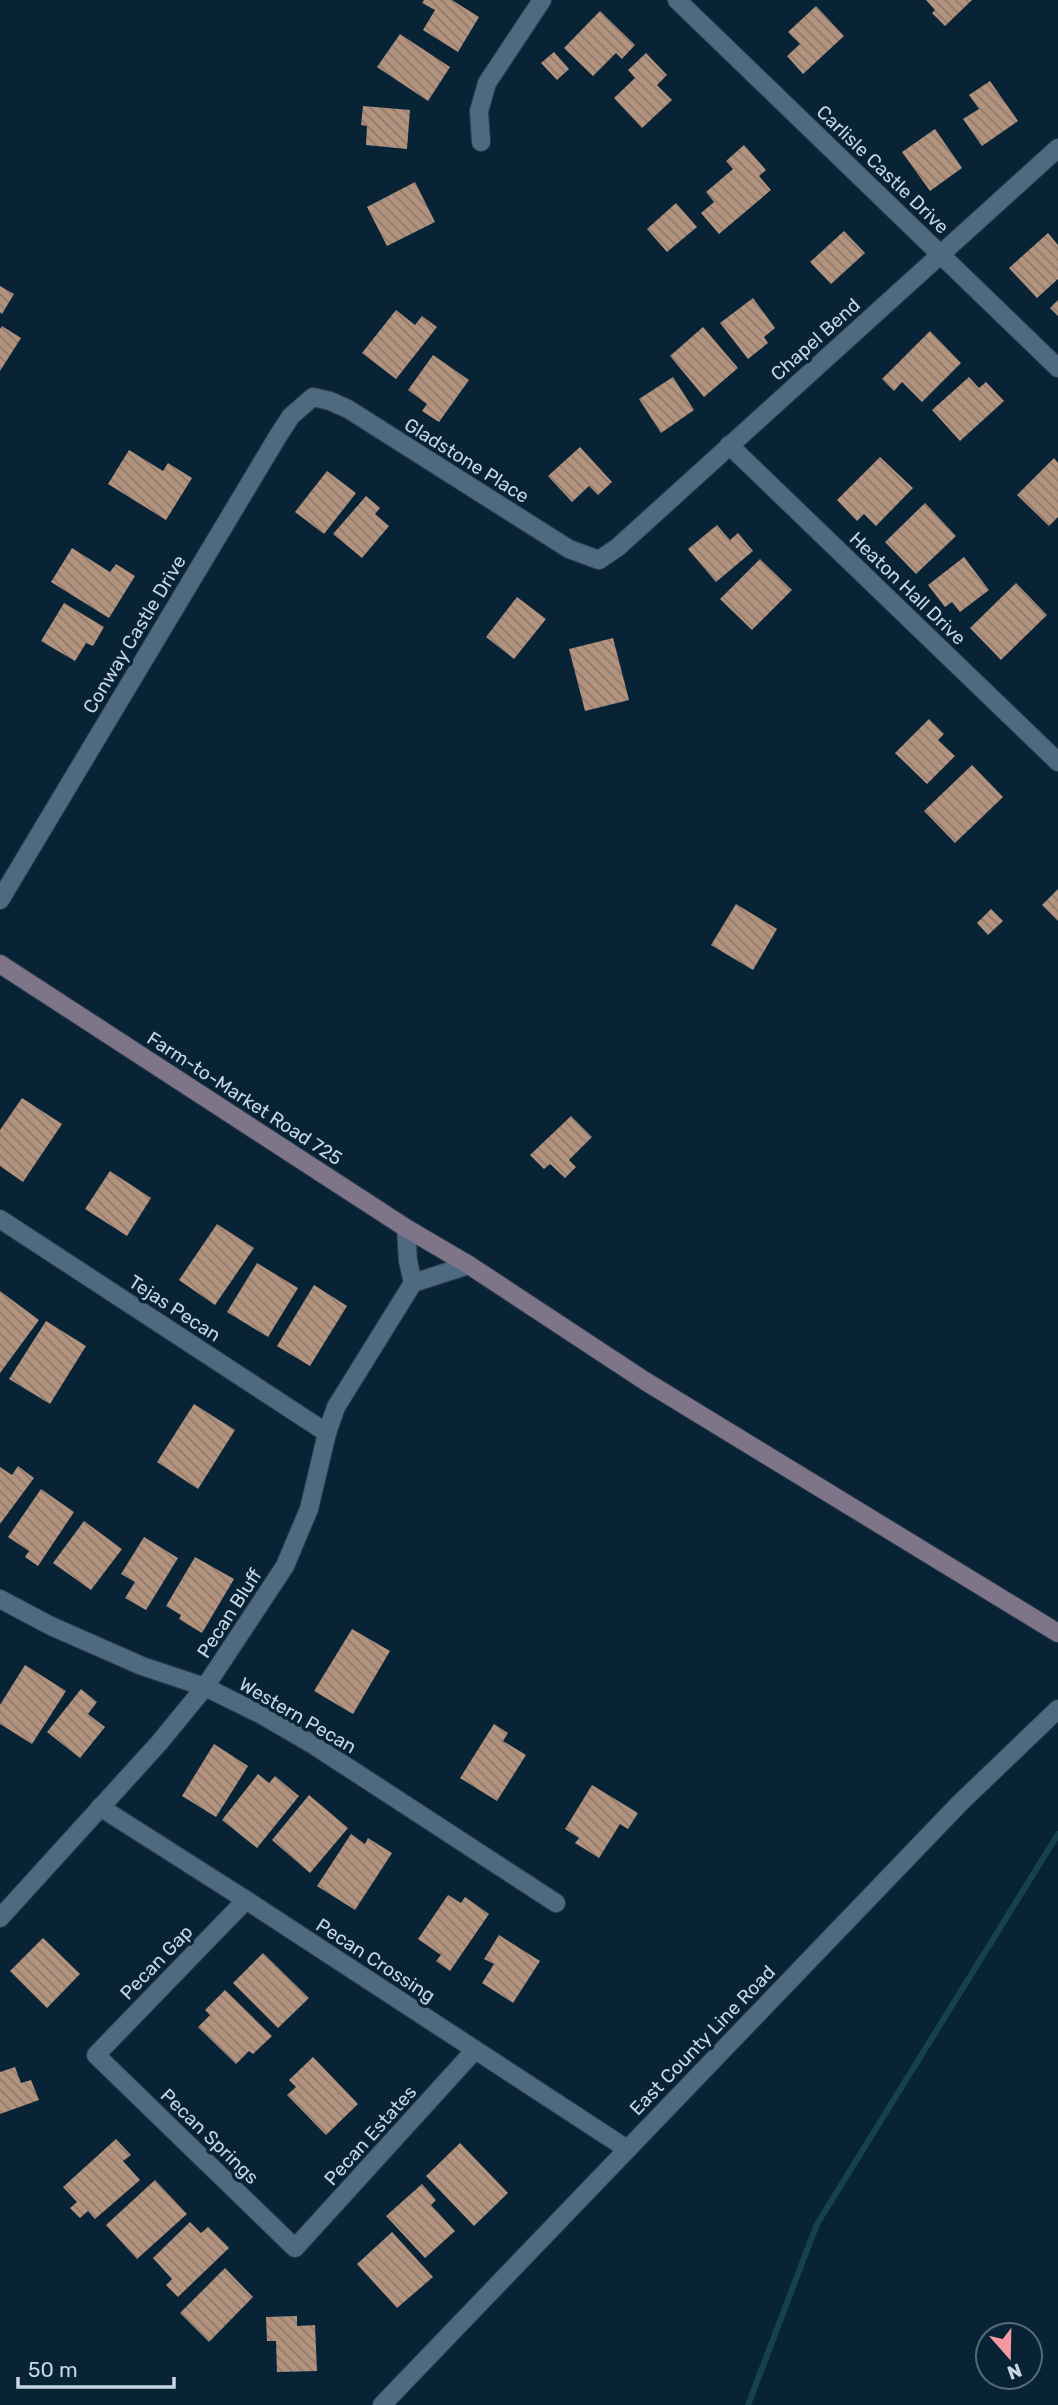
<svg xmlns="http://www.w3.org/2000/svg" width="1058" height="2405" font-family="Rubik,sans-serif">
<defs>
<pattern id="building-back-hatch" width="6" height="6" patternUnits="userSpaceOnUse" patternTransform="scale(1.75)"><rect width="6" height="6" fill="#b2937e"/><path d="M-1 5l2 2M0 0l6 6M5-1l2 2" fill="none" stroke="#8f7a6d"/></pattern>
</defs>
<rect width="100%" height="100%" fill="#092336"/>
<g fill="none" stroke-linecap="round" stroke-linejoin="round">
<polyline stroke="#16424e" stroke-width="6" points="748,2405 817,2224 1058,1834"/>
</g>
<g fill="url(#building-back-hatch)">
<polygon points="424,0 452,0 479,17 458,52 423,30 435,10 422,3"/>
<polygon points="926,0 972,0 945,26 932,13 935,10"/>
<polygon points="816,6 844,36 803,74 787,56 800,44 788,32"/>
<polygon points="600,11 635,45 622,59 616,53 593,76 564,48"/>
<polygon points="400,34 450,67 428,101 377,67"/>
<polygon points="554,52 569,69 557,80 541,63"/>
<polygon points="646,53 667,75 657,85 672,100 642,128 614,98 635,78 628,70"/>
<polygon points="990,81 1018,121 982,146 963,119 979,109 969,95"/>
<polygon points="363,106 410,110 407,149 366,145 367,126 361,125"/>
<polygon points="935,129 962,168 930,191 902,152"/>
<polygon points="744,145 766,170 759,176 771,190 719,234 701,213 714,202 706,192 733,169 726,161"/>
<polygon points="415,182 435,222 387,246 367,207"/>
<polygon points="676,203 697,227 667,252 647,229"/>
<polygon points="844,231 865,253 831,284 810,262"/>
<polygon points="1048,233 1058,245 1058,279 1037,298 1009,268"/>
<polygon points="0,286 14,294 2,314 0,312"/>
<polygon points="753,298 775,328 764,337 768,343 748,359 720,323"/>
<polygon points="1058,300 1058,316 1050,308"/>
<polygon points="396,310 415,325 422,316 437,327 396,379 362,353"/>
<polygon points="2,326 21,338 0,371 0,329"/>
<polygon points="703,327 738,368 704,397 670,356"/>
<polygon points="930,331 961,363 922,402 902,382 894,391 882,379"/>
<polygon points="433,355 469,380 439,422 422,411 427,404 408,390"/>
<polygon points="673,377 694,410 661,433 639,399"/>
<polygon points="969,377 979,388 986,382 1004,401 960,441 932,410"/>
<polygon points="580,447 612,482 598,495 589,486 572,502 548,476"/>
<polygon points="129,450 163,471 168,463 192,478 166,520 108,484"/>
<polygon points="880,457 913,488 876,526 864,514 857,521 837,500"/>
<polygon points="1054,458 1058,463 1058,517 1049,526 1017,495"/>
<polygon points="327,471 356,493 324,534 295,512"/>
<polygon points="366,496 380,508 375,514 389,526 362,558 333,534"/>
<polygon points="925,503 956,536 916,574 885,542"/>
<polygon points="717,525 730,540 738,533 753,551 716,582 688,549"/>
<polygon points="72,548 110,572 116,564 135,576 109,618 51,582"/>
<polygon points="964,557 989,590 960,612 952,602 945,607 928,585"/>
<polygon points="760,559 792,590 752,630 720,599"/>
<polygon points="1016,583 1047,615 1001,660 970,628"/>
<polygon points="517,597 546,619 514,659 486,637"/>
<polygon points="64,603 104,627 93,646 86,643 75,661 41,641"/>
<polygon points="613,638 629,700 585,711 569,649"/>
<polygon points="929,719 944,734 938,740 955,756 927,784 895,753"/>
<polygon points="972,765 1003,797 955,843 924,811"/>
<polygon points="1058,889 1058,921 1042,905"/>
<polygon points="736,904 777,929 753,970 711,945"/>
<polygon points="991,909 1003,921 988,935 977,923"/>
<polygon points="22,1098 62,1124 23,1182 0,1166 0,1130"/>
<polygon points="571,1116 592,1137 569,1160 576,1167 565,1178 550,1164 544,1169 530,1155"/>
<polygon points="110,1171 151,1198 127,1236 85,1209"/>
<polygon points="217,1224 254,1248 215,1305 179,1280"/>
<polygon points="257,1263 298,1288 268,1337 227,1312"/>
<polygon points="314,1285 347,1306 310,1366 277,1346"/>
<polygon points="0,1291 39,1320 0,1373"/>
<polygon points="46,1321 86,1346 50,1404 9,1379"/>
<polygon points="194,1404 235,1430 198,1489 157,1462"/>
<polygon points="18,1466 34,1478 0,1524 0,1467 12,1475"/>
<polygon points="41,1489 74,1512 38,1566 25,1557 29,1551 8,1537"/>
<polygon points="84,1521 122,1549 91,1590 53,1563"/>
<polygon points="144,1537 178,1558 146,1610 125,1598 135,1582 121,1574"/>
<polygon points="195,1557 234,1579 202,1633 179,1619 181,1615 166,1606"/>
<polygon points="352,1629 390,1651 353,1714 314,1691"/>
<polygon points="25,1665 66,1691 32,1744 0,1724 0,1705"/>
<polygon points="81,1689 97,1702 88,1714 105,1727 80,1758 47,1732"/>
<polygon points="494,1724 508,1733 503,1741 526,1755 497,1801 460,1778"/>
<polygon points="214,1744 248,1766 216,1817 182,1796"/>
<polygon points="258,1774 269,1783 275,1776 299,1796 257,1848 222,1820"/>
<polygon points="592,1785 638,1813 628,1829 620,1824 599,1858 575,1843 579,1838 565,1829"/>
<polygon points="309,1795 348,1828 310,1873 272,1840"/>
<polygon points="351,1834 365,1844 368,1838 392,1853 355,1910 317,1886"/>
<polygon points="448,1895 461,1903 465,1897 489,1914 450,1971 436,1961 441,1955 418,1939"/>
<polygon points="499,1935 540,1961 513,2003 482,1983 494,1964 484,1959"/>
<polygon points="43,1938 80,1974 47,2008 10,1971"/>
<polygon points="263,1953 309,1998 278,2028 233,1983"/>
<polygon points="225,1990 272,2036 253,2054 249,2051 236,2064 198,2027 210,2015 205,2010"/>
<polygon points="313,2057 358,2104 326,2135 287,2095 296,2087 289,2080"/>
<polygon points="15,2067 21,2083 31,2080 39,2100 0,2114 0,2072"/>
<polygon points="116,2139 131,2155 123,2161 140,2180 95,2219 88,2211 80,2218 70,2208 77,2202 63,2187"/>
<polygon points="460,2143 508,2193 474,2226 426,2176"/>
<polygon points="155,2180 187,2214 137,2259 106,2225"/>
<polygon points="422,2184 436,2200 431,2205 455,2231 425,2258 386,2216"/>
<polygon points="190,2222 201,2233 208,2227 229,2248 178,2297 166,2285 172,2279 153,2258"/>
<polygon points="392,2232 433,2277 397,2308 357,2264"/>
<polygon points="225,2268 253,2297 209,2342 180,2313"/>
<polygon points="297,2316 297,2326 315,2325 317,2371 277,2372 276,2341 267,2341 266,2317"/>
</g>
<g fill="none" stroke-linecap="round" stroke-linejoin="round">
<g stroke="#303c4d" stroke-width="20">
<g id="street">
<polyline points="677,0 1058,368"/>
<polyline points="481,142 479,111 487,83 542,0"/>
<polyline points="729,445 1058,762"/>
<polyline points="0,900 278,436 291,416 313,397 330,401 348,409 569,549 599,560 618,547 1058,148"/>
<polyline points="0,1219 327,1433"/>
<polyline points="406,1228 408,1261 413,1283"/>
<polyline points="0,1599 51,1626 142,1666 205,1687 262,1715 312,1744 556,1903"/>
<polyline points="100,1807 246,1900 627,2149"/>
<polyline points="246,1900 96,2055 295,2248 475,2050"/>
<polyline points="0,1918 159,1743 205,1687 285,1566 309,1509 327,1433 336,1407 413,1283 469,1265"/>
<polyline points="382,2405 960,1803 1058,1709"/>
</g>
</g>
<g stroke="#303c4d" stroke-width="20">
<polyline id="secondary" points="0,964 406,1228 469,1265 645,1381 1058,1633"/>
</g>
<use href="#street" stroke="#4e6a80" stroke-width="18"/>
<use href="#secondary" stroke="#7e7688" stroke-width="18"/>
</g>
<g text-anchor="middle" stroke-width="7" stroke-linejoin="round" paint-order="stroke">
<g font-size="19" fill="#c7d6e3" stroke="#092336">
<text transform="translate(883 169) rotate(44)" y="7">Carlisle Castle Drive</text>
<text transform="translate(815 339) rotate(-42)" y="7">Chapel Bend</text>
<text transform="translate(467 460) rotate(32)" y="7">Gladstone Place</text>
<text transform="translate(908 588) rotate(44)" y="7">Heaton Hall Drive</text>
<text transform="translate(134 634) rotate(-59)" y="7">Conway Castle Drive</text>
<text transform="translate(245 1098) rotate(33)" y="7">Farm-to-Market Road 725</text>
<text transform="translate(175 1308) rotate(33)" y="7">Tejas Pecan</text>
<text transform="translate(229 1613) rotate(-57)" y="7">Pecan Bluff</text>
<text transform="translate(298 1715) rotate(30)" y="7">Western Pecan</text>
<text transform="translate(376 1960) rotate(33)" y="7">Pecan Crossing</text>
<text transform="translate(156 1962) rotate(-46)" y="7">Pecan Gap</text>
<text transform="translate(702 2040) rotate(-46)" y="7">East County Line Road</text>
<text transform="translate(370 2135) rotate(-48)" y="7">Pecan Estates</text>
<text transform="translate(210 2136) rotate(44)" y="7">Pecan Springs</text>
</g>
</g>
<g transform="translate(1009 2356) rotate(160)"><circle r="33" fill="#092336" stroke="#556b7b" stroke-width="2"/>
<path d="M0-5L12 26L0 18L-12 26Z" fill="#f49a9f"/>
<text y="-10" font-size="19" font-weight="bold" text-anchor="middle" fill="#c7d6e3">N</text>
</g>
<path d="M18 2377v10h156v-10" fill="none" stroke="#c7d6e3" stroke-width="3.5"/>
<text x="28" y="2377" font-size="21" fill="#c7d6e3" stroke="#092336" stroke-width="5" paint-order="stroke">50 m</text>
</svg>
